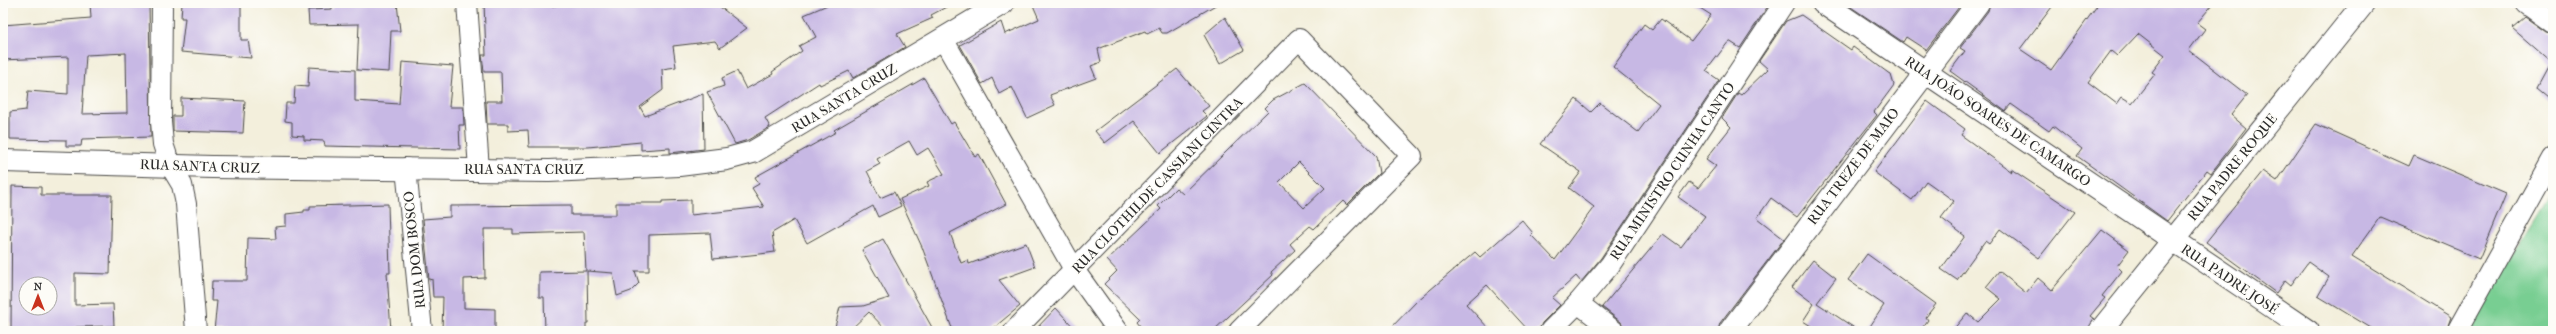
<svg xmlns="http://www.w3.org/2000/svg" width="2556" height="334" font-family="'IM FELL French Canon',serif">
<rect width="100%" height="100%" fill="#fdfcf7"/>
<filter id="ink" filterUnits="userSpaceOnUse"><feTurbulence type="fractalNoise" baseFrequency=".025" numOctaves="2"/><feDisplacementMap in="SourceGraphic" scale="8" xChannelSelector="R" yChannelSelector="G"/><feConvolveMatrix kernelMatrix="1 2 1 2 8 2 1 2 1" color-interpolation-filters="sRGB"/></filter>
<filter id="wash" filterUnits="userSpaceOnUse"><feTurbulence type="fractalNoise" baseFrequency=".012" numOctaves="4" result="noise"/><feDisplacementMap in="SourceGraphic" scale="16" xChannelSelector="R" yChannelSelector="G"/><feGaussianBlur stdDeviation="0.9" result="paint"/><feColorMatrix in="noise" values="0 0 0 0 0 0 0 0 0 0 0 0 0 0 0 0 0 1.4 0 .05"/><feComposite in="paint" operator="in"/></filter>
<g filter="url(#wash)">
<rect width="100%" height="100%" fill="#f3efdc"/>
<polygon fill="#78ce92" stroke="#527c5e" points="2553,191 2553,331 2467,331"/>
<g id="blocks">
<g fill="#c7b8e4" fill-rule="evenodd">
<path d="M90,3H149L151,137L82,139L81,146H66V140L10,139V112L26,110L28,91L68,94V57L3,60V25L91,18ZM126,53L127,113L82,114L86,55Z"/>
<polygon points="182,3 241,3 241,40 248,40 251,58 181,52 185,18 181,18"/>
<polygon points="332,3 397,3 400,31 391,31 389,72 357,70 359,24 309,25 308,10 332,9"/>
<polygon points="484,3 552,3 552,6 584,3 715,3 747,28 720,48 715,41 673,46 676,67 662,69 663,90 640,107 645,116 703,94 704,149 670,153 670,148 641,150 641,142 588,147 529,147 528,130 508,131 508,124 487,124 486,101 502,101 501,72 484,72 482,55 486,55"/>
<polygon points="832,3 954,3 931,15 933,18 897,34 905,47 853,78 849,71 820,85 819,83 765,118 770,127 748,140 735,144 707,92 724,86 722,78 737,71 746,89 773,74 772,72 802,51 799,46 816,37 804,15"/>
<polygon points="1032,3 1219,3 1167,33 1162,33 1159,28 1147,34 1145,31 1098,49 1101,62 1091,66 1096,78 1050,95 1055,105 1027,118 1012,87 999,94 992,78 982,84 960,45 1001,22 1005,34 1039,19"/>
<polygon points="1692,3 1770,3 1740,48 1729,41 1706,71 1719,80 1601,258 1581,282 1576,276 1552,298 1560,305 1542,323 1539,330 1529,331 1487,285 1466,304 1491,331 1388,331 1417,301 1475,252 1480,257 1522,220 1533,233 1531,235 1555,260 1594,207 1569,188 1581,172 1540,144 1576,99 1591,112 1600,103 1638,132 1659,104 1613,67 1644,24 1652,30 1661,19 1691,41 1711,15"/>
<polygon points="1845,3 1962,3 1926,50 1906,37 1903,42"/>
<path d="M1990,3H2055L2020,49L2051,70L2099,3H2214L2197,23L2205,29L2189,50L2247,95L2231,115L2246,128L2211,173L2207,170L2167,221L2077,156L2082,149L2053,126L2049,131L2011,104L2005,111L1950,71L1965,51L1960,48L1988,11ZM2138,34L2165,55L2152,72L2155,74L2132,103L2122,97L2117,104L2088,82L2111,51L2117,56Z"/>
<polygon points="1801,15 1851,50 1853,47 1891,75 1894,85 1874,112 1877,115 1797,217 1771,198 1757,218 1784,239 1720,323 1718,331 1625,331 1621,322 1602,307 1663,234 1681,247 1705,216 1678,197 1689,182 1698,188 1716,166 1706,159 1731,127 1722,118 1738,93 1741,95 1768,69 1759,61 1786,21"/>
<polygon points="1225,17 1244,50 1220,64 1204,35"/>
<polygon points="2525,17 2546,32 2553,34 2553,101 2537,88 2551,62 2512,28"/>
<polygon points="402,62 453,66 449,107 463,107 464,125 459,125 460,149 325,146 324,141 304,140 304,136 292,135 292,122 285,121 286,103 294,103 295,86 308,87 309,67 355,70 355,101 399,104"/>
<polygon points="1177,69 1209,106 1202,111 1207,116 1160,153 1134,121 1105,143 1095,131"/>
<polygon points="924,78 951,124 954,122 975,157 979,154 1006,204 950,233 961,263 968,260 969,264 1026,243 1035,267 999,280 1020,306 990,331 953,331 922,247 900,199 929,186 927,182 944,174 928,148 917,155 909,141 877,159 880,164 867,171 880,198 894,192 901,206 878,217 873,206 807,243 794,220 772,233 775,252 760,254 713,259 710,233 649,235 649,271 635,271 639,283 631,291 617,296 613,273 587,271 588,323 586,323 586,331 545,331 544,297 539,297 539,272 586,271 584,232 513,234 513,229 484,229 485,278 464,279 464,308 495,309 495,331 442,331 443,297 433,297 432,279 429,280 423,219 450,217 450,206 571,205 571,215 616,215 616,203 662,203 662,201 691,200 691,215 764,207 752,188 759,184 755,177 836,132 834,130"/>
<path d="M1305,83L1376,156L1379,173L1347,205L1343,201L1314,229L1310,226L1290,244L1295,250L1271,272L1273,275L1213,331H1144L1137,322L1140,319L1104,284L1117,271L1107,260L1161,209L1158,206L1176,188L1183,194L1268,111L1265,108L1273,100ZM1299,162L1325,188L1304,208L1279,182Z"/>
<polygon points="181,98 245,101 243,133 173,131 173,116 181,116"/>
<polygon points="1927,101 1965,129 1961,135 2012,172 2011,169 2075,212 2039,258 2000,229 1989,244 1985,241 1957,280 1941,269 1965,236 1941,218 1954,201 1926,181 1912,200 1874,172"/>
<polygon points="2316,124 2409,166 2414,155 2506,194 2479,259 2380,217 2352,256 2451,317 2446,331 2376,331 2318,296 2329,277 2308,262 2291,285 2285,280 2276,293 2206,242 2263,171 2277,181"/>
<path d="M12,186L41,187V195H112L110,274L75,273V305L113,304L114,326L76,327V331H11ZM26,284H50V308H26Z"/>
<polygon points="388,204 390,273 387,273 391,331 214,331 217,301 211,301 212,281 247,281 248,238 276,239 275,227 286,226 286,214 304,212 304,210 310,210 310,206"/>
<polygon points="2102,230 2129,250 2117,266 2122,271 2102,296 2105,298 2090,316 2094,319 2088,331 1952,331 1967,313 1978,322 2001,299 1986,287 1999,271 2026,293 2038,278 2052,290"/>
<polygon points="883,239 934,331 887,331 869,312 849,331 834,331 840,307 863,306 889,298 862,250"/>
<polygon points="1867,254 1936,304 1926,317 1928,320 1920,331 1867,331 1884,305 1848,280"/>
<polygon points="1813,260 1836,278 1817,303 1859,331 1819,331 1803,321 1814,304 1792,287"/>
<polygon points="1056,308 1077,331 1034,331"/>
</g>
</g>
</g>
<g filter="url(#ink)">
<use href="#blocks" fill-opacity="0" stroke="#494846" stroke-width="1"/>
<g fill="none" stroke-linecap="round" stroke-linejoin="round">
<g stroke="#494846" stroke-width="22">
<g id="minor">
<polyline points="162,3 161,122 163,144 170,165 182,185 186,204 196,331"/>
<polyline points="467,3 479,169"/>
<polyline points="943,39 1075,271 1118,331"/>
<polyline points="406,168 422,331"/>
<polyline points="1578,303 1614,331"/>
<polyline points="1014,331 1299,39 1412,156 1239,331"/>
<polyline points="1550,331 1578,303 1610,265 1784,3"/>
<polyline points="2457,331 2553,158"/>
</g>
</g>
<g stroke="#494846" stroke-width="24">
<g id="tertiary">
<polyline points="1823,3 2308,331"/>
<polyline points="2527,3 2553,22"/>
<polyline points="3,161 212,167 549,171 679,165 727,159 753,152 1003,3"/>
<polyline points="1730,331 1978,3"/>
<polyline points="2100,331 2364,3"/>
</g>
</g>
<use href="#minor" stroke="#fff" stroke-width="20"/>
<use href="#tertiary" stroke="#fff" stroke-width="22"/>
</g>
</g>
<g text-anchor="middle" stroke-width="3" stroke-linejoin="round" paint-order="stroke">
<g font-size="14" fill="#2b2b2b" stroke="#fdfcf7">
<text transform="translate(844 98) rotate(-31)" y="5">RUA SANTA CRUZ</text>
<text transform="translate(1998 121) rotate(34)" y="5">RUA JOÃO SOARES DE CAMARGO</text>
<text transform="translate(200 166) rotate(2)" y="5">RUA SANTA CRUZ</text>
<text transform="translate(1853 166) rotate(-53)" y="5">RUA TREZE DE MAIO</text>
<text transform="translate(2232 167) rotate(-51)" y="5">RUA PADRE ROQUE</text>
<text x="524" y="174">RUA SANTA CRUZ</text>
<text transform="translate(1672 171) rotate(-56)" y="5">RUA MINISTRO CUNHA CANTO</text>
<text transform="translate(1157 185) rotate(-46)" y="5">RUA CLOTHILDE CASSIANI CINTRA</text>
<text transform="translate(414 250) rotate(-96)" y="5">RUA DOM BOSCO</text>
<text transform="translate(2230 279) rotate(34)" y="5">RUA PADRE JOSÉ</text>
</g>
</g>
<rect width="2556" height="334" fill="none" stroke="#fdfcf7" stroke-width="16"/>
<g transform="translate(38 296)"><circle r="19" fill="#fdfcf7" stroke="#a9a8a5"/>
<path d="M0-3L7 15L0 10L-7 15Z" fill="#c8321e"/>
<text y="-6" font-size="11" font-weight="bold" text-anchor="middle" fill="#2b2b2b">N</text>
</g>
</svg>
